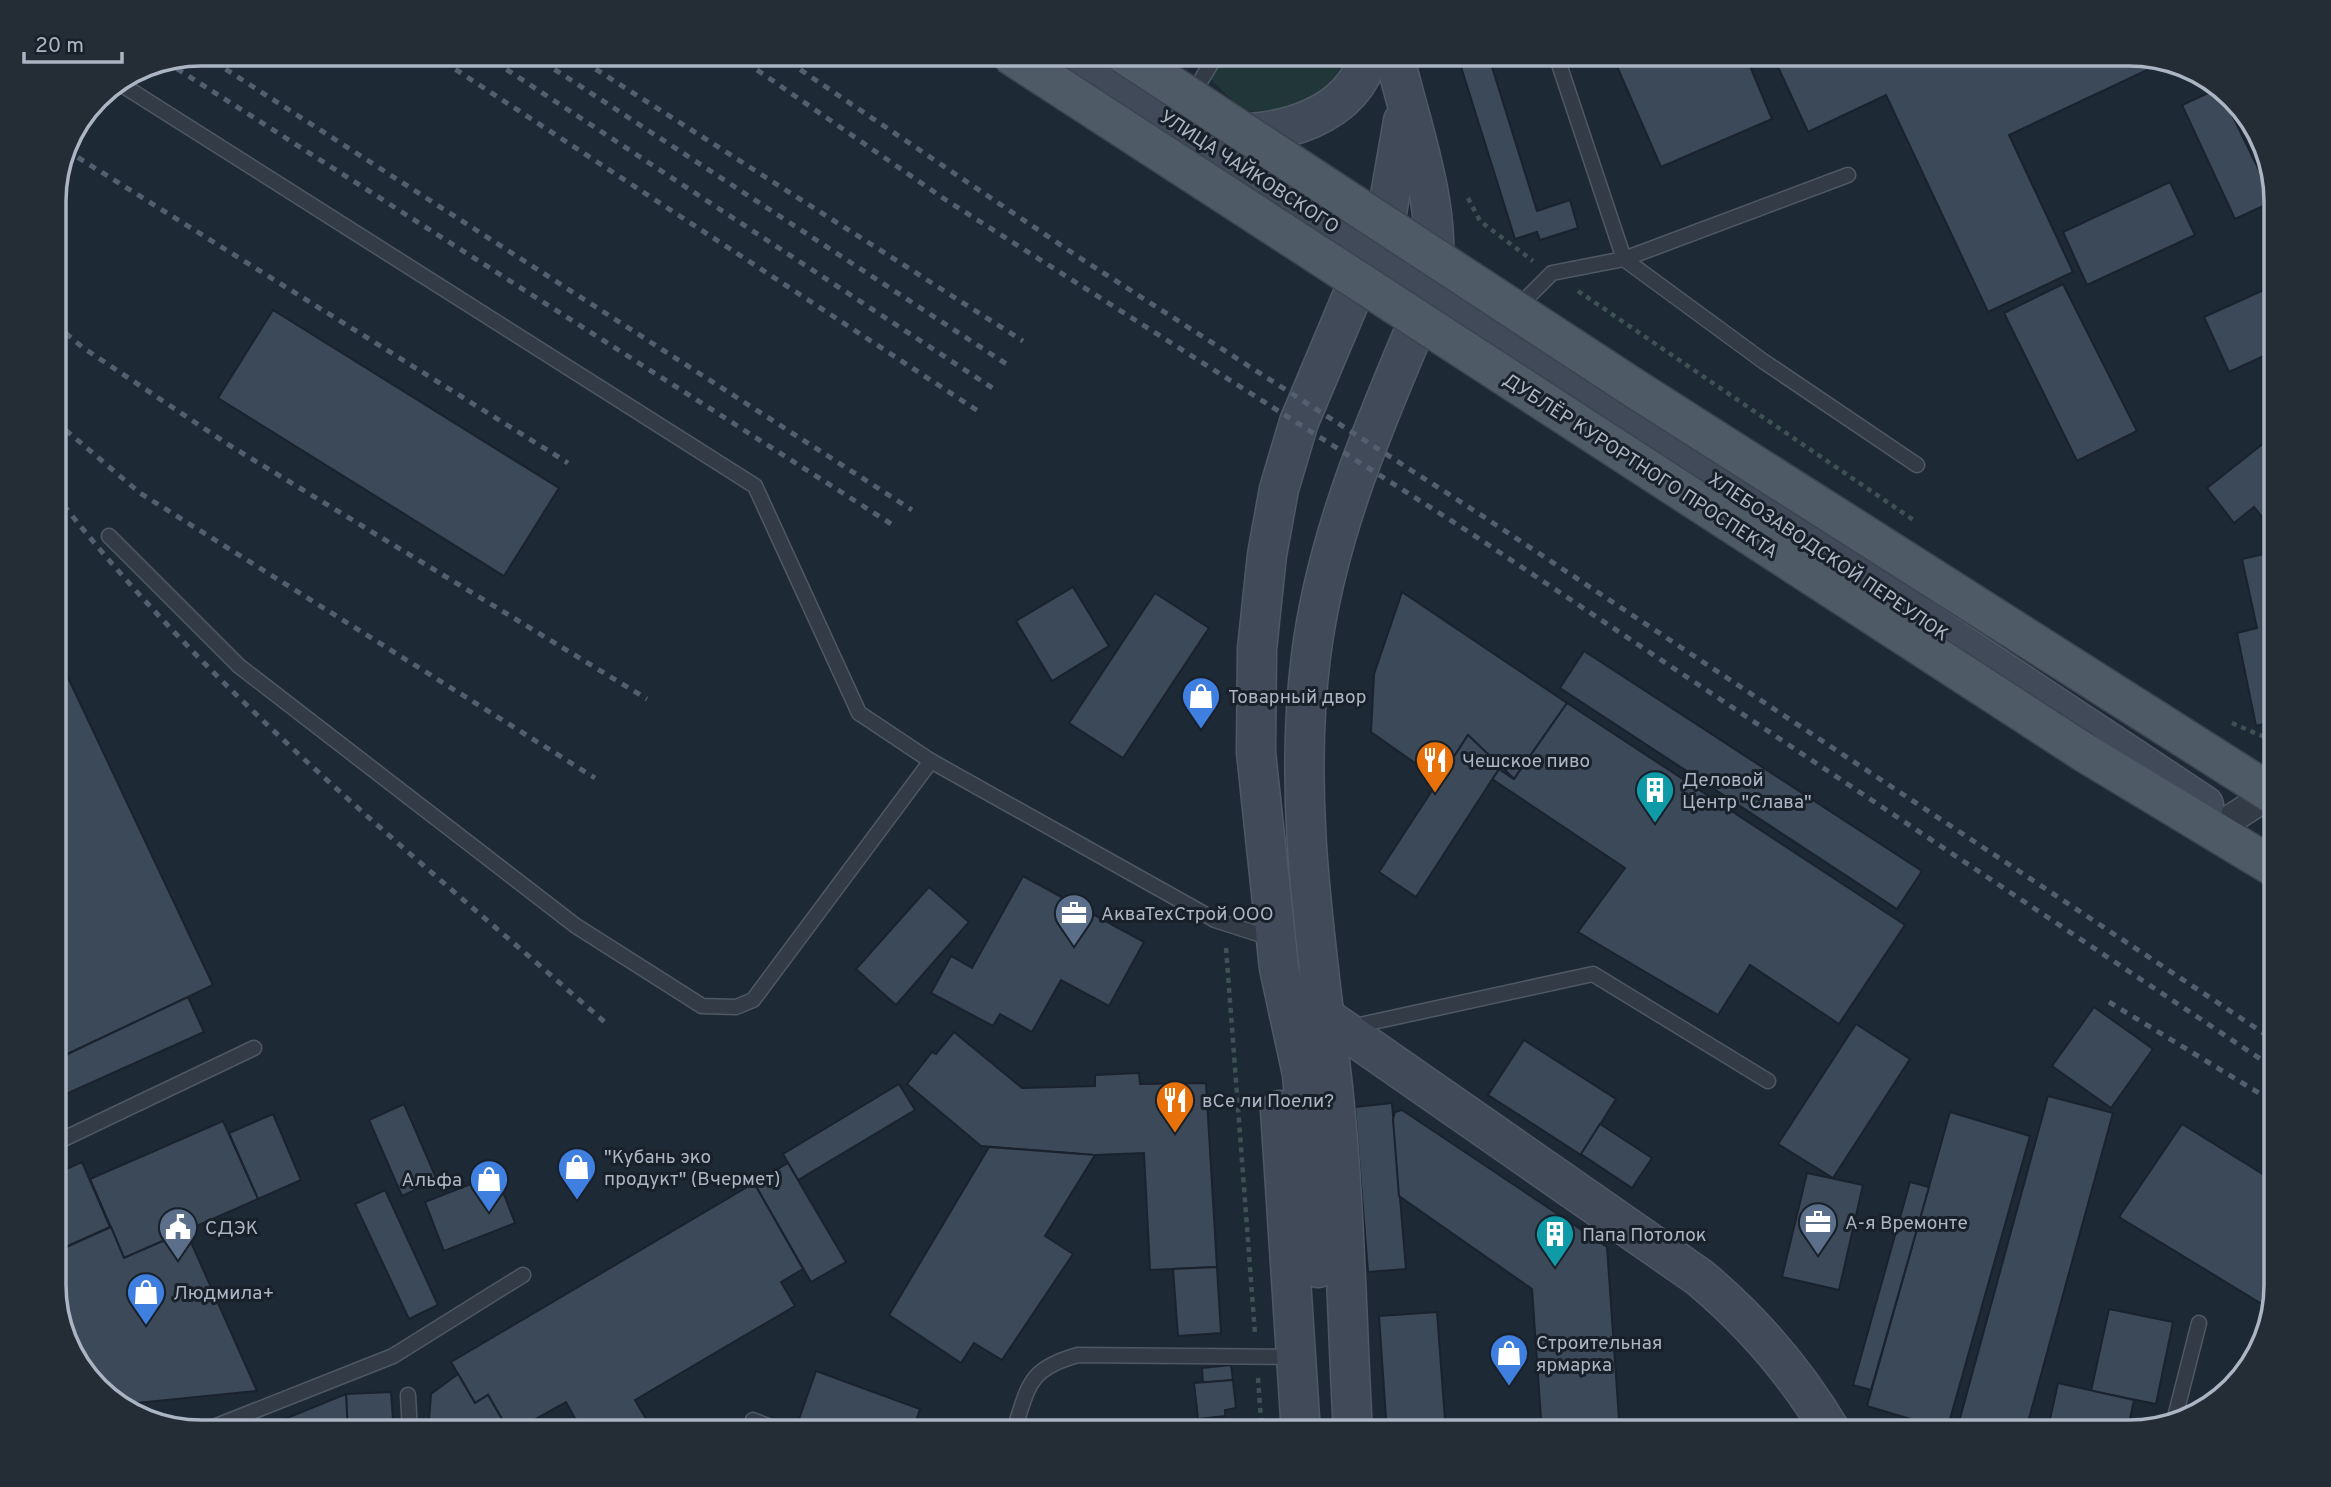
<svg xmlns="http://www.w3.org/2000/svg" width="2331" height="1487" font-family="Overpass,sans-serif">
<rect width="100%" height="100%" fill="#1e2936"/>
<path fill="#213638" d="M1176,54H1345L1346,56C1334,93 1279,130 1240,106C1228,98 1218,85 1207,76C1198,68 1186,61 1176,54Z"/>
<g fill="#3c4959" stroke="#19222d" stroke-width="2">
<polygon points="1457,54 1535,54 1492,67 1537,211 1570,200 1578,228 1540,240 1537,232 1515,239"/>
<polygon points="1745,54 1772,119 1661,167 1612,55"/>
<polygon points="1772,54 2025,54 2027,60 2039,54 2129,54 2160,64 2009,135 2073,272 1988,312 1886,95 1808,132"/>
<polygon points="2219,88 2274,201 2235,219 2182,105"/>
<polygon points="2170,182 2195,235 2087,285 2063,232"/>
<polygon points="2063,284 2137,431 2077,461 2004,313"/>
<polygon points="2277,284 2277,350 2229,372 2204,317"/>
<polygon points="273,310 559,488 504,576 218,398"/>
<polygon points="2269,439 2277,449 2277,535 2254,507 2234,523 2207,488"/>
<polygon points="2277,551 2277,721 2256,726 2237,633 2257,628 2242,559"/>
<polygon points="1073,587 1109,646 1052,681 1016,621"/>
<polygon points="1402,592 1567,703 1514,779 1468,735 1439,780 1371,732 1374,674"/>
<polygon points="1155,593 1209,628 1123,758 1069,723"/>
<polygon points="55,650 213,985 55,1060"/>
<polygon points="1584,651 1922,871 1897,909 1560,688"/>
<polygon points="1567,703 1905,925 1839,1024 1750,965 1718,1015 1578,932 1625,868 1492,779 1499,769 1514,779"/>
<polygon points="1468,735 1514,779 1499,769 1416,897 1379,872"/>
<polygon points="1023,876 1144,942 1109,1006 1061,980 1032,1032 1000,1014 993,1026 931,993 951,956 972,968"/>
<polygon points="929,887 969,922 896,1005 856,969"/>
<polygon points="188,997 204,1032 55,1099 55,1060"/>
<polygon points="2094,1007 2153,1049 2111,1108 2052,1066"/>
<polygon points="1856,1024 1910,1059 1833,1178 1778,1144"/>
<polygon points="954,1032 1022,1088 1095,1086 1095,1075 1139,1073 1140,1084 1206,1083 1217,1267 1150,1270 1144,1153 1095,1155 981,1146 907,1084 932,1052 936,1054"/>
<polygon points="1524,1040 1616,1099 1581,1155 1488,1095"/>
<polygon points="899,1084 915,1110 798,1180 783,1154"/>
<polygon points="2048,1096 2113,1113 2025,1433 1956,1433"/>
<polygon points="1392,1103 1406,1269 1368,1272 1355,1107"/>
<polygon points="404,1104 437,1180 402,1196 369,1120"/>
<polygon points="1402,1110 1607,1247 1620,1433 1542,1433 1532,1289 1399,1196 1393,1119 1395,1112"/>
<polygon points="1950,1112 2030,1136 1947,1430 1867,1406"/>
<polygon points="273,1114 301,1180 258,1199 229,1133"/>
<polygon points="223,1121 258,1199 124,1258 90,1179"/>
<polygon points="1600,1124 1652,1158 1632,1188 1581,1154"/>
<polygon points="2182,1124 2277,1183 2277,1286 2270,1309 2119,1217"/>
<polygon points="989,1147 1095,1155 1045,1236 1073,1254 1002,1360 974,1343 961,1363 889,1315"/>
<polygon points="82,1162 110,1227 55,1252 55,1174"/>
<polygon points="788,1163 846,1262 811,1282 754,1183"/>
<polygon points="1807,1173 1863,1185 1839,1290 1782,1277"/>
<polygon points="496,1174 515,1223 444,1251 425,1202"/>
<polygon points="1910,1182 1929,1187 1871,1390 1853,1385"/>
<polygon points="754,1183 803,1269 781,1282 795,1306 635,1400 649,1424 634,1433 583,1433 566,1402 510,1433 488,1395 475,1403 451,1362"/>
<polygon points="385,1190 438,1305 409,1319 355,1204"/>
<polygon points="111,1227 124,1258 186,1231 257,1391 117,1405 74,1359 55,1294 55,1252"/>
<polygon points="1217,1267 1221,1333 1178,1336 1173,1269"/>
<polygon points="2109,1309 2173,1322 2156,1404 2091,1391"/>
<polygon points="1437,1312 1446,1433 1387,1433 1379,1316"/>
<polygon points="1231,1365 1233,1380 1203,1383 1202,1368"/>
<polygon points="816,1371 920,1409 912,1433 839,1433 799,1419"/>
<polygon points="458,1374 475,1403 488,1395 510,1433 428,1433 431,1394"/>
<polygon points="1233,1380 1236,1408 1225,1410 1225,1416 1198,1419 1194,1383"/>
<polygon points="2058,1383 2134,1400 2127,1433 2047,1433"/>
<polygon points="391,1392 394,1433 348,1433 346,1394"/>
<polygon points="346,1394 348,1433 250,1433"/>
</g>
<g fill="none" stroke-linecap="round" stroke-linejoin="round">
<g stroke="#4f5865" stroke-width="17">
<g id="lane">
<polyline points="1558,61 1624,259 1763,361 1917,465"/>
<polyline points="119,83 755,486 859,713 931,761 1215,920 1274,939"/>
<polyline points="1190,98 1217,54"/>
<polyline points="1516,309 1552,273 1624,259 1848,175"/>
<polyline points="109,536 239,666 576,926 702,1006 736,1007 753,1000 931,761"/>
<polyline points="1354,1036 1364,1024 1593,974 1768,1081"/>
<polyline points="55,1143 254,1048"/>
<polyline points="408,1395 410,1433"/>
<polyline points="753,1420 785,1433"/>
<polyline points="2174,1421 2199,1323"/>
<polyline points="201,1432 393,1356 523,1275"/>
<path d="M1013,1433C1029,1386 1027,1369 1078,1355L1295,1357"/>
</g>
</g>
<g stroke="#4f5865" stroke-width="31">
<polyline id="street" points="2228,821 2277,789"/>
</g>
<g stroke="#4f5865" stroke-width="41">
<g id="secondary">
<polyline points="1067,54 1174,122"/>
<polyline points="1188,132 2204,805"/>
<path d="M1223,133C1279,136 1353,118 1369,54"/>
<path d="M1324,1016L1699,1277C1753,1322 1796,1372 1832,1433"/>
<polyline points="1280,1110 1301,1433"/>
<polyline points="1318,1268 1302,1074 1279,968 1256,752 1257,649 1267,555 1279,489 1299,422 1387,213 1403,121"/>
<path d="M1353,1433C1346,1306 1345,1179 1329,1053C1313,921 1294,790 1311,656C1327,527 1381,410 1431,291C1445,211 1412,132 1394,54"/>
</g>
</g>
<g stroke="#3b4450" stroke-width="41">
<polyline id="primary" points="2085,753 2277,869"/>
</g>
<g stroke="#3e5254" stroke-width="4.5" stroke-dasharray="5 5" stroke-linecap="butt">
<polyline points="1468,198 1480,221 1533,261"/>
<polyline points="1578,291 1915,521"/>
<polyline points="2232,723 2262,736 2277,737"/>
<polyline points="1226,948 1255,1334"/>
<polyline points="1258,1378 1262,1433"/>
</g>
<use href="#lane" stroke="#323b46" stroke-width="14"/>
<use href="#street" stroke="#323b46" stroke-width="28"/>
<use href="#secondary" stroke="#404a59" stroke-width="38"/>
<use href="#primary" stroke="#4f5a67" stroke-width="38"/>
<g stroke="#535f6e" stroke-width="5" stroke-dasharray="7 7" stroke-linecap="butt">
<polyline points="202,54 912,510"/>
<polyline points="432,54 978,411"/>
<polyline points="483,54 997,391"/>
<polyline points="531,54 1011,367"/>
<polyline points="572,54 1023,341"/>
<polyline points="734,54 943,198 1469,532 2277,1070"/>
<polyline points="777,54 1077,256 1478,513 2277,1042"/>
<polyline points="165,61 896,527"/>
<polyline points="66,150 568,463"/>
<polyline points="55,324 82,347 229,445 647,699"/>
<polyline points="55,421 140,493 595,778"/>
<path d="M55,494C211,696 417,857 608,1025"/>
<polyline points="2109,1002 2277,1104"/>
</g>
<g stroke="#3b4450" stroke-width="41" stroke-linecap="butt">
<g id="primary-bridge">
<polyline points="1009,54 2085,753"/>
<polyline points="1124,54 1637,390 2277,797"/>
</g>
</g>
<use href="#primary-bridge" stroke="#4f5a67" stroke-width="38"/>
</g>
<defs>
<g id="shop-pin" transform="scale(2.0125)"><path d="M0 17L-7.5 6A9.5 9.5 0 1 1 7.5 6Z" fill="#3f7fe0" stroke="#18202a"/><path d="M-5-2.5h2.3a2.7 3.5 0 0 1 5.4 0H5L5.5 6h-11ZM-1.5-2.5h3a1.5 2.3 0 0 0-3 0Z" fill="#fff"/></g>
<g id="restaurant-pin" transform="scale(2.0125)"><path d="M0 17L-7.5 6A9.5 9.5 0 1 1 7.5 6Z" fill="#e8710a" stroke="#18202a"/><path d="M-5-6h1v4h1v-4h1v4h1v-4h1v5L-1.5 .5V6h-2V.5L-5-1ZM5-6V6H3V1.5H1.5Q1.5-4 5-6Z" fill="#fff"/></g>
<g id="building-pin" transform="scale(2.0125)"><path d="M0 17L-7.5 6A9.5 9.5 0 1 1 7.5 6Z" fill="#0f9aa8" stroke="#18202a"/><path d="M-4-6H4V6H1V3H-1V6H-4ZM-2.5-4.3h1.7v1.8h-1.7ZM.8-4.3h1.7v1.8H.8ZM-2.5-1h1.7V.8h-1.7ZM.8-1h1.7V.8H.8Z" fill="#fff"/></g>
<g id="office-pin" transform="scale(2.0125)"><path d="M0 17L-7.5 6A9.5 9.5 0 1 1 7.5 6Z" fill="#5c6f8a" stroke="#18202a"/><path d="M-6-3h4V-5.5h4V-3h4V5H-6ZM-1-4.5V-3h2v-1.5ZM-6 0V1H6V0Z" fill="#fff"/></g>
<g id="civic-pin" transform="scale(2.0125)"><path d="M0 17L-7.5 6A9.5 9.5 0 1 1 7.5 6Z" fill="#5c6f8a" stroke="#18202a"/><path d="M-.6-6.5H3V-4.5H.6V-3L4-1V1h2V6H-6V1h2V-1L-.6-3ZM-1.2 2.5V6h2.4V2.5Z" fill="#fff"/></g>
</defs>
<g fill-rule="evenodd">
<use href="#shop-pin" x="1201" y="696"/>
<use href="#restaurant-pin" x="1435" y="760"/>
<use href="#building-pin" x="1655" y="790"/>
<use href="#office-pin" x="1074" y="913"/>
<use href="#restaurant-pin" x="1175" y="1100"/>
<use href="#shop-pin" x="577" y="1167"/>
<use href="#shop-pin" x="489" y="1179"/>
<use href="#office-pin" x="1818" y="1222"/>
<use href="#civic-pin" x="178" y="1227"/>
<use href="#building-pin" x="1555" y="1234"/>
<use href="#shop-pin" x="146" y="1292"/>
<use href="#shop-pin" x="1509" y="1353"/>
</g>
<g text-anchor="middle" stroke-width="6" stroke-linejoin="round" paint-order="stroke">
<g font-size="19" fill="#abb5c4" stroke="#18202a">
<text transform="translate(1250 171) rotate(33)" y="7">УЛИЦА ЧАЙКОВСКОГО</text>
<text transform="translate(1641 465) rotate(33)" y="7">ДУБЛЁР КУРОРТНОГО ПРОСПЕКТА</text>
<text transform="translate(1829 556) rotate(34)" y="7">ХЛЕБОЗАВОДСКОЙ ПЕРЕУЛОК</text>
</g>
<g font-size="19" fill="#abb5c4" stroke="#18202a" text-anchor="start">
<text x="1228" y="703">Товарный двор</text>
<text x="1462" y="767">Чешское пиво</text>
<text x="1682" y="786">Деловой<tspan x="1682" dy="22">Центр "Слава"</tspan></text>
<text x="1101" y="920">АкваТехСтрой ООО</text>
<text x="1202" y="1107">вСе ли Поели?</text>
<text x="604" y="1163">"Кубань эко<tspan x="604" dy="22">продукт" (Вчермет)</tspan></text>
<text x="462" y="1186" text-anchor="end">Альфа</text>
<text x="1845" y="1229">А-я Времонте</text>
<text x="205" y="1234">СДЭК</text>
<text x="1582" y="1241">Папа Потолок</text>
<text x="173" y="1299">Людмила+</text>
<text x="1536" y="1349">Строительная<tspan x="1536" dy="22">ярмарка</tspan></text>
</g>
</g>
<path d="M0 0H2331V1487H0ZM201 66H2129A135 135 0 0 1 2264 201V1285A135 135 0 0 1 2129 1420H201A135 135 0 0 1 66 1285V201A135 135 0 0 1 201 66Z" fill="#242c36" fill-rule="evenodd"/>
<path fill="none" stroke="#abb5c4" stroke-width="3.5" d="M201 66H2129A135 135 0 0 1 2264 201V1285A135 135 0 0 1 2129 1420H201A135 135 0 0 1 66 1285V201A135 135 0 0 1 201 66Z"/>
<path d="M24 52v10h98v-10" fill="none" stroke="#abb5c4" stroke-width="3.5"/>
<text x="35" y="52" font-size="21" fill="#abb5c4" stroke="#18202a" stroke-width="5" paint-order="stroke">20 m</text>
</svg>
